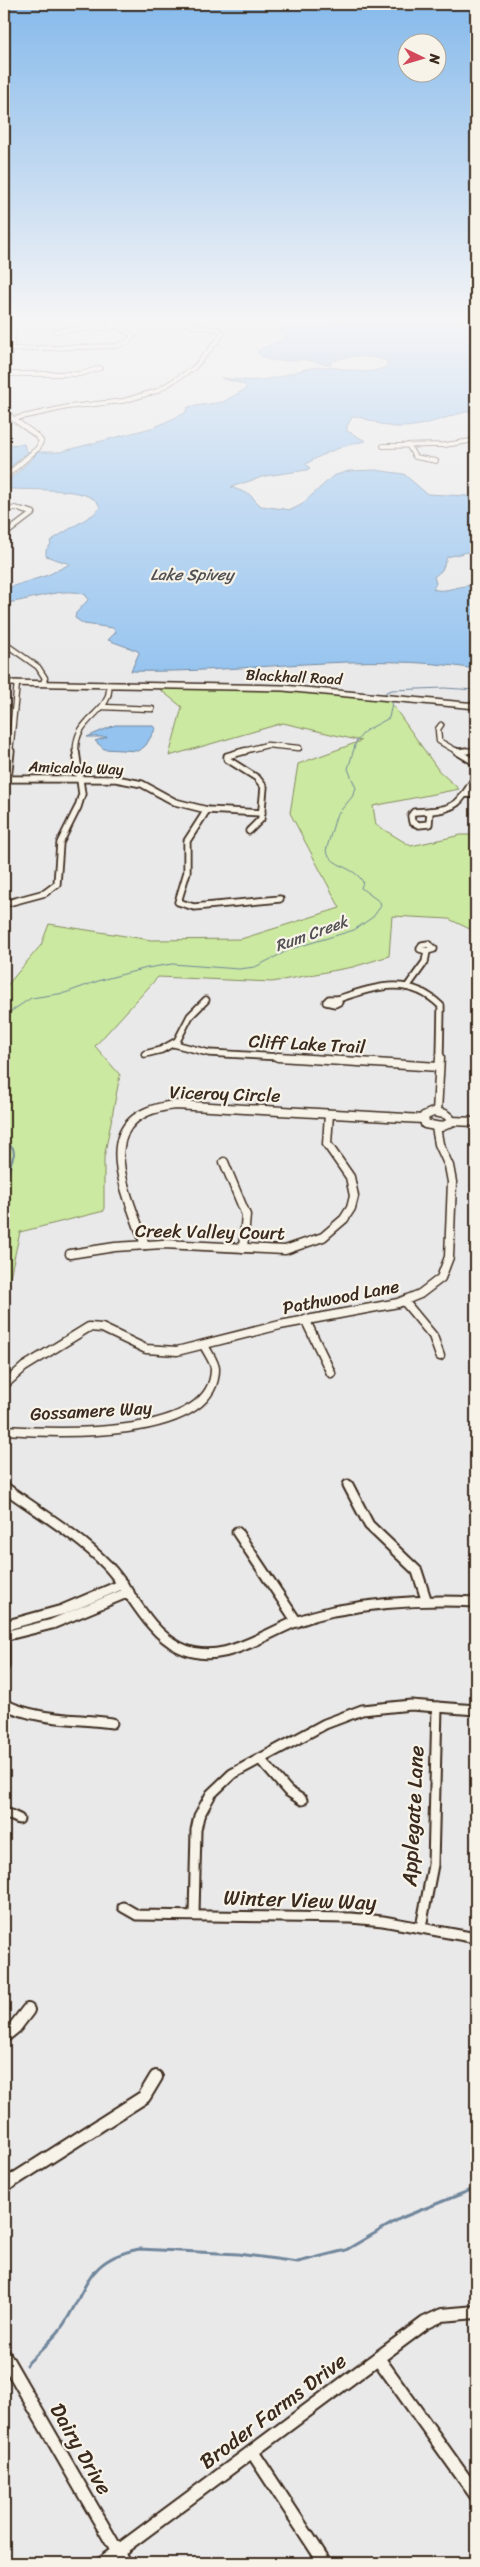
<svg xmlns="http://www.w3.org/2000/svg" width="480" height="2567" font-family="Sriracha,sans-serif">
<rect width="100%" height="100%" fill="#eae9ea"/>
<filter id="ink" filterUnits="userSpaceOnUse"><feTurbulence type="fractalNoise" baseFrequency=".02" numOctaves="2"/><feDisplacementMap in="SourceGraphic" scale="10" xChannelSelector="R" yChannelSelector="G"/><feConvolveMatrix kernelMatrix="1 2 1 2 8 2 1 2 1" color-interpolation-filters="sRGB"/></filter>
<g filter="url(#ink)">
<polygon fill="#cbe9a0" stroke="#838a5f" points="157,687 288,689 387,697 439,771 459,789 373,806 376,825 411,846 461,835 476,835 476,932 449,919 392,916 389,956 353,967 272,982 158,977 95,1046 120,1075 104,1158 104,1211 20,1232 4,1304 4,989 41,945 49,924 151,940 241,939 340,908 290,813 298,764 361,741 283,723 169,756 182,707"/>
<g fill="#94c3ef" stroke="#70869b">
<path d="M275,321L402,323L466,321L458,324L476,325V410C449,414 427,428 397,427C382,427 369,418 353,416L347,426V431L366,441C344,445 326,452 306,464L310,468L307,470L265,476L231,487L249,494L261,506L291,510L301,505L333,476L349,471L375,470L404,474L427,494L468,496L470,502L476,503V550L447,557L442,570L434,577L436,583L433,589C446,594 462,583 476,586V669C361,650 247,674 131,671L139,653L138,651L108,640L116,632L113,628L84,624L75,618L76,613L88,600L86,595C65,585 27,602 4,603V589L48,575L70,564L46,556V550L51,544L50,541L94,514L100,507C93,484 22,492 4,488L7,482L35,456L24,455L4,473V445L24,444L26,451L30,452H60L155,427L185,413L188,407L223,402L247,388L243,384L221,378C236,379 253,382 268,379C288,376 307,365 328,367C346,368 372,378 388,365L385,360C368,356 347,354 331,362V365C323,365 316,361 308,360C291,358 267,367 257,351L286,338L279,332L281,329L274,323Z"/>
<polygon points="115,725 151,725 156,728 146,745 139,751 104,749 95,741 107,737 87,737"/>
</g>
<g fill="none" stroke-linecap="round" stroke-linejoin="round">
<g stroke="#70869b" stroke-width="1">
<polyline points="384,696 386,692 392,690 444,688 476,690"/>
<path d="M4,1016L31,998L65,993L101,980L147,968L172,964L239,969L255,967L291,949L354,930L373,917L381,906L380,902L361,888L363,882C354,866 333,868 326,851L336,816L352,797L356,788L348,769L356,742L365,731L389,718L392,703L386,700"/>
</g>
<polyline stroke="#70869b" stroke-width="2" points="4,1142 13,1148 14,1154 4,1185"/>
<path stroke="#70869b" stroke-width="3" d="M26,2365C37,2354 49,2343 59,2331C88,2293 82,2260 139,2249L238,2254L298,2262L346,2250L401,2218L476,2188"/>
<g stroke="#3b2a1e" stroke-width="5.5">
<g id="minor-far5">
<polyline points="55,331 114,327"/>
<polyline points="12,349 116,346 127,342 134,336 108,321"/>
<polyline points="7,374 81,374 100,368"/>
<polyline points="4,421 68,407 123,401 157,391 194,368 223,334 220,330 189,325 182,321"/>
<polyline points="408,445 415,457 436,461"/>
<polyline points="383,446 445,445 476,440"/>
<polyline points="4,511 15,508 27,511"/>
</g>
</g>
<g stroke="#3b2a1e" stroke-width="7">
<g id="minor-far4">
<polyline points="4,511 7,510"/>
<polyline points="4,535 33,513 22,510"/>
<polyline points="4,643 38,667 45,678 43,683"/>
<polyline points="102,707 152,709"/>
<polyline points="441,725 438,729 439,741 458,752"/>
<polyline points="10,752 17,683"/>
<path d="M76,752C74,716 112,714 109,685"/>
<polyline points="240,752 267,745 299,748"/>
<polyline points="459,752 476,750"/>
</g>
</g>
<g stroke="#3b2a1e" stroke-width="9">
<g id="minor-far3">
<polyline points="245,751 227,756 227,759 257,778 264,787 261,819 249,831"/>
<polyline points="456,751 476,763"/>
<polyline points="459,752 466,751"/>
<polyline points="4,779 116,779 142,784 175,802 207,810 262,813"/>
<polyline points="8,779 11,751"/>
<polyline points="466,794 476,795"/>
<polyline points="207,810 187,841 187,872 178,902 194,907 280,899"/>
<polygon points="430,811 429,824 419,825 412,822 411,816 414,812"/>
<path d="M430,811C459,809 462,799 476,776"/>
<polyline points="4,904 45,893 57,884 60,843 78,807 82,794 76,751"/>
<polygon points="428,944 434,949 427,951 420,949 422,945"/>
<polyline points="407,987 425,962 427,951"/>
<polygon points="329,999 338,999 339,1002 335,1004 326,1002"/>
<path d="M338,999C375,987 409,974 441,1006L440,1058"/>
<polyline points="174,1044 209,1053 299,1058"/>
<polyline points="145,1054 161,1050 177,1041 190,1016 206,1000"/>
</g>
</g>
<g stroke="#3b2a1e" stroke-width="11">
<g id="minor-far2">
<polyline points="278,1057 439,1067"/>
<polygon points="433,1112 445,1114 450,1118 450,1123 441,1127 425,1124 424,1116"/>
<polyline points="437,1112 440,1057"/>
<polyline points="451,1121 476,1122"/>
<polyline points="224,1162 246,1215 243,1248"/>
<path d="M145,1245C126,1190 86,1115 175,1105L423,1119"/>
<polyline points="70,1254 115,1247 163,1244 285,1250 323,1237 344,1219 351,1208 354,1196 350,1177 327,1144 329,1114"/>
<polyline points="404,1301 433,1336 440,1356"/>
<polyline points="305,1319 331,1373"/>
<polyline points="4,1385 24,1367 89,1327 102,1328 146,1349 177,1351 280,1325 398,1303 420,1294 441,1278 449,1257 452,1182 449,1166 439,1144 436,1127"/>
<path d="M4,1430C51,1433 215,1442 215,1369C215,1362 207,1352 204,1345"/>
</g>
</g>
<g stroke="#3b2a1e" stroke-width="13">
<g id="minor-far1">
<polyline points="348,1485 369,1525 417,1571 426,1599"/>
<path d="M4,1487C38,1512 77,1534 107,1565C131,1590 146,1630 179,1647C218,1667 257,1638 293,1623C306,1618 319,1614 333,1611C381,1602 427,1599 476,1602"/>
<polyline points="237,1532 297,1622"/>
<polyline points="4,1626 62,1610 123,1584"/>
<polyline points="4,1636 52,1624 129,1592"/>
<polyline points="4,1645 4,1666"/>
<path d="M4,1704C38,1721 75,1718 112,1723"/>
<polyline points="260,1759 288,1791 302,1800"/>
<polyline points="4,1812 19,1819"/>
<polyline points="123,1907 137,1915 351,1918 383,1921 476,1938"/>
<polyline points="194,1915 196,1830 199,1816 211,1794 232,1774 325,1724 362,1710 411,1705 476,1710"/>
<polyline points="421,1927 433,1865 437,1707"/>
</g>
</g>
<g stroke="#3b2a1e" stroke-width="16">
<g id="minor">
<polyline points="4,2036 15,2027 28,2010"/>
<polyline points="4,2186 144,2097 156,2077"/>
<polyline points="4,2355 124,2563"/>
<polyline points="378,2358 476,2495"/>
<polyline points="253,2453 325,2563"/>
<polyline points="102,2563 425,2323 442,2315 476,2312"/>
</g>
</g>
<g stroke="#3b2a1e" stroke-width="6">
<g id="tertiary-far1">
<polyline points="4,394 15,321"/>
<path d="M4,406C10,423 31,427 41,441L38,448L4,478"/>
</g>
</g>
<g stroke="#3b2a1e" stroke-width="8">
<polyline id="tertiary" points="4,683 283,688 476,706"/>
</g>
<use href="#minor-far5" stroke="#f7f3e8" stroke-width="4"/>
<use href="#minor-far4" stroke="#f7f3e8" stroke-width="4.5"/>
<use href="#minor-far3" stroke="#f7f3e8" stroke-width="5.5"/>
<use href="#minor-far2" stroke="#f7f3e8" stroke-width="8"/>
<use href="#minor-far1" stroke="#f7f3e8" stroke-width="9"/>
<use href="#minor" stroke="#f7f3e8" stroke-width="12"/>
<use href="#tertiary-far1" stroke="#f7f3e8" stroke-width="4.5"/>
<use href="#tertiary" stroke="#f7f3e8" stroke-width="5"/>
</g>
</g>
<linearGradient id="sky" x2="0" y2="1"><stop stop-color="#86baeb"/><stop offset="0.47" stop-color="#f6f5f6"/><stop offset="1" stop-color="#f6f5f6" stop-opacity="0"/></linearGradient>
<rect width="480" height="680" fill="url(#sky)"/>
<g text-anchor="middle" stroke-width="4.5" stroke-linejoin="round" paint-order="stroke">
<g font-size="15" fill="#3b2a1e" stroke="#f7f3e8">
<text transform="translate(294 677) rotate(3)" y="5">Blackhall Road</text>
<text transform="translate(76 768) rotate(2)" y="5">Amicalola Way</text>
</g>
<g font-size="16" font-style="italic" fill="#515052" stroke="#f7f3e8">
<text x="192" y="580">Lake Spivey</text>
<text transform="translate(311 933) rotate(-20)" y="6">Rum Creek</text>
</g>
<g font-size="18" fill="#3b2a1e" stroke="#f7f3e8">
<text transform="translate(307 1044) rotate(3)" y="6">Cliff Lake Trail</text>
<text transform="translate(225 1094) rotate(2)" y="6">Viceroy Circle</text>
<text transform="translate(210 1232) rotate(1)" y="6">Creek Valley Court</text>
<text transform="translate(341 1297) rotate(-11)" y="6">Pathwood Lane</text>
<text transform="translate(91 1411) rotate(-3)" y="6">Gossamere Way</text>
</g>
<g font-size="21" fill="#3b2a1e" stroke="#f7f3e8">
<text transform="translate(413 1816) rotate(-87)" y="7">Applegate Lane</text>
<text transform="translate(300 1900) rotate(2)" y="7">Winter View Way</text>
<text transform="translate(273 2411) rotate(-37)" y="7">Broder Farms Drive</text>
<text transform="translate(81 2449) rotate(60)" y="7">Dairy Drive</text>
</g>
</g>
<rect width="480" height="2567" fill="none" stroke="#f7f3e8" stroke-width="20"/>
<rect x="10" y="10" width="460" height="2547" fill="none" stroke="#3b2a1e" stroke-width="2" filter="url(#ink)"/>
<g transform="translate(422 58) rotate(95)"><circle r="24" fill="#f7f3e8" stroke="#aca397"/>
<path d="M0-4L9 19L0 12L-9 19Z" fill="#d1495b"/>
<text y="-8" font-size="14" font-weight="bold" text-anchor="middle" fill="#3b2a1e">N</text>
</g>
</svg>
